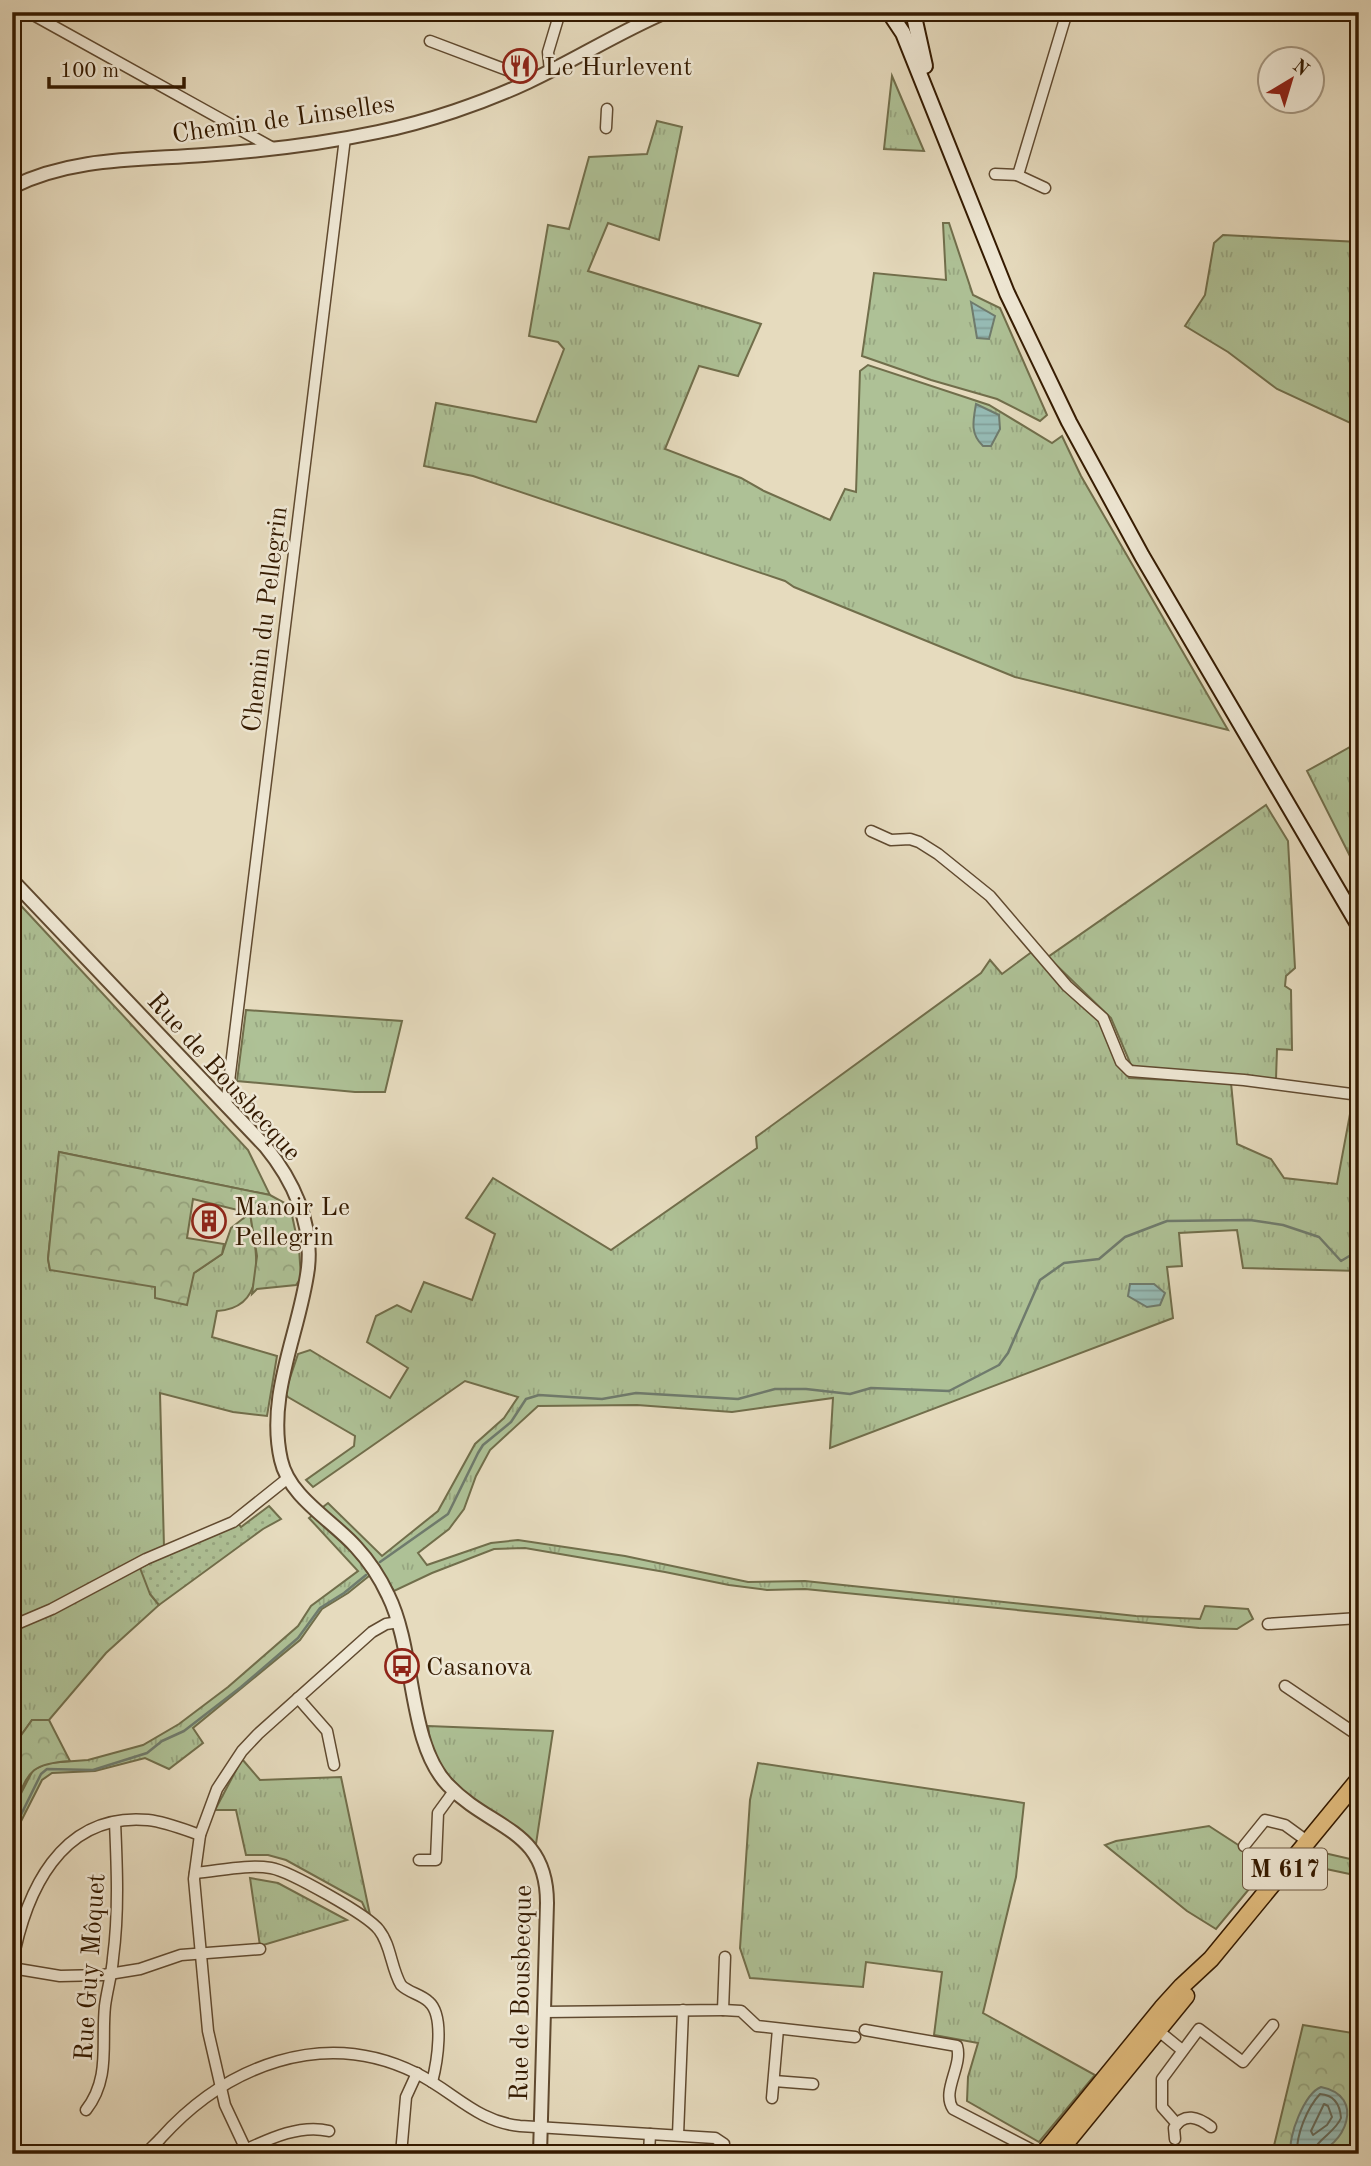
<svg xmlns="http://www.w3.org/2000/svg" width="1371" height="2166" font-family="'Old Standard TT',serif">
<defs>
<pattern id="grass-tufts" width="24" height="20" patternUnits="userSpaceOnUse" patternTransform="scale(1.75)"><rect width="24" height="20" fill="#aec196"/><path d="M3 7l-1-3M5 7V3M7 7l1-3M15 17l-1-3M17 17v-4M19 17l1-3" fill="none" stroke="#96a580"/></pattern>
<pattern id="forest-crowns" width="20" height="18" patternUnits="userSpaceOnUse" patternTransform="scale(1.75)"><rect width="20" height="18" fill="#aec196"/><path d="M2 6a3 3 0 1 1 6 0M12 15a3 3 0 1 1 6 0" fill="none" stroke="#96a580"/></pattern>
<pattern id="garden-dots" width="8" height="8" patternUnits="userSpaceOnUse" patternTransform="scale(1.75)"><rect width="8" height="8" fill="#aec196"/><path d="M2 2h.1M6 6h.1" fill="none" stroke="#96a580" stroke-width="1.8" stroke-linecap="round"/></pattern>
<pattern id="water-rules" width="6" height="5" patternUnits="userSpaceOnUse" patternTransform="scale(1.75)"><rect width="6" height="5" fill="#96bbb5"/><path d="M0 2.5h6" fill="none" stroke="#82a09a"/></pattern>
</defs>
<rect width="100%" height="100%" fill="#e6dbbe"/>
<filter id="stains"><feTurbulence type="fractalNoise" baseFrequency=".00286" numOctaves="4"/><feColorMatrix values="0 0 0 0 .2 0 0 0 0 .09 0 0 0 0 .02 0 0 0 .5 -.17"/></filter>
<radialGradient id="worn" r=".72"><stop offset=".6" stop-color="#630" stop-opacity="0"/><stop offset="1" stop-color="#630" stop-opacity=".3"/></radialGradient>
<g fill="url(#grass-tufts)" stroke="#716e4b" stroke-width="2">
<polygon points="892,76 924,151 884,149"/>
<polygon points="657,121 682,127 659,240 608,223 588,271 761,324 738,376 699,366 665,449 741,478 764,491 830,520 845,489 856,492 860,371 868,365 989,405 1052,443 1062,436 1081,476 1228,730 1015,677 794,587 785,581 473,476 424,466 436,403 536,422 564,349 558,342 529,336 548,225 569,229 589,157 647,154"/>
<polygon points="943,223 949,223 973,295 1000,308 1047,415 1040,421 997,399 931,380 862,356 874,273 946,280"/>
<polygon points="1223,235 1359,242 1359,427 1277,389 1228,352 1185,326 1205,295 1214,243"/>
<polygon points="1359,742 1359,874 1307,771"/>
<polygon points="1266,805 1288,841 1295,968 1286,976 1285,986 1291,990 1292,1050 1277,1049 1276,1079 1145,1070 1131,1065 1111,1018 1048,957"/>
<path d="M12,896L248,1150L270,1195L59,1152L48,1259L50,1270L194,1273L222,1254L231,1228L250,1213C256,1250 270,1308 217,1311L212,1337L277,1356L267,1416L233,1412L160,1393L164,1547L150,1594L159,1605L106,1653L49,1720H32L12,1748Z"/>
<path d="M1033,951C1057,976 1084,1000 1104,1029C1114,1045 1117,1063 1129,1078L1231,1083L1237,1144L1271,1159L1284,1178L1337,1184L1353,1098L1359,1099V1271L1243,1268L1237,1230L1179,1233L1182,1266L1167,1267L1173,1318L830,1448L833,1398L732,1412L637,1405L538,1406L490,1450L476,1476L464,1509L449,1529L418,1553L427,1565L491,1543L518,1540L625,1556L748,1582L805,1581L1136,1616L1200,1619L1205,1606L1248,1609L1253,1619L1237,1629L1199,1628L805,1589L767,1590L729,1585L665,1572L525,1548L494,1549L432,1573L394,1591L379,1568L348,1593L322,1609L300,1640L193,1728L203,1743L169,1769L145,1758L95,1771L52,1773L42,1780L12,1839V1811L33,1770L47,1763L88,1760L143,1745L179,1724L228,1687L298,1626L311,1606L358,1571L309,1518L328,1503L382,1556L438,1511L475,1444L504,1418L518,1397L465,1381L313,1487L306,1480L354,1446L355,1436L288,1397L285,1393L298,1354L310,1350L390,1398L408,1368L367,1342L376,1316L397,1305L411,1312L424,1282L472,1300L495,1234L466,1218L493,1178L611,1250L757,1148L756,1137L981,973L990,960L1002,974Z"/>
<polygon points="246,1010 402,1021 385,1092 355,1092 237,1081"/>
<path d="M428,1726L553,1731L536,1844C502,1819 451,1791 434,1753C430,1745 429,1735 428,1726Z"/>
<polygon points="242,1759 260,1780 341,1777 370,1915 366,1911 362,1902 286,1860 268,1855 246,1855 236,1810 215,1810"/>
<polygon points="758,1763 1024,1803 1016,1877 983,2013 1095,2075 1039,2142 967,2101 968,2077 978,2043 934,2035 942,1972 866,1962 863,1987 750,1978 740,1948 750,1800"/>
<polygon points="1209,1826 1269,1865 1216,1929 1187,1911 1105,1845 1116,1841"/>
<polygon points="1320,1852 1359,1861 1359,1876 1312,1866"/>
<polygon points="250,1878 278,1883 347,1920 260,1946"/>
</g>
<g fill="url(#forest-crowns)" stroke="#716e4b" stroke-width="2">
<polygon points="59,1152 270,1195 290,1206 299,1248 301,1278 296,1285 257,1289 252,1294 257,1256 250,1213 193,1199 187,1238 224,1244 222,1254 194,1273 187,1305 155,1298 155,1287 50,1270 48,1259"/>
<path d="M32,1720H49L70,1761C26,1764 29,1774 12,1811V1748Z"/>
<polygon points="1303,2025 1359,2034 1359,2154 1272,2154"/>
</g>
<polygon fill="url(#garden-dots)" stroke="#716e4b" stroke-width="2" points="269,1506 281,1519 263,1529 159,1605 150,1594 140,1568 167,1554 238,1523 241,1527"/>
<g fill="url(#water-rules)" stroke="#6f7b6d" stroke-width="2">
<polygon points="971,302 995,316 989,339 977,338"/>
<path d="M976,404L999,415L1000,429L991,446H983C970,434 973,421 976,404Z"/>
<polygon points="1130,1284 1154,1284 1165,1293 1160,1305 1147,1307 1128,1296"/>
<path d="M1321,2087C1367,2096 1345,2147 1313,2154C1306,2155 1298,2154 1291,2154C1287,2137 1305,2093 1321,2087Z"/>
</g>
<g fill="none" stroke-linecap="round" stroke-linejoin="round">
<g stroke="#656a5a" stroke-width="2">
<polygon points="1324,2104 1328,2106 1332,2117 1327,2125 1313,2135 1311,2131"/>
<path d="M1297,2154C1296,2135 1307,2108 1320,2094C1334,2095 1340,2104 1341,2118C1335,2133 1315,2140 1313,2154"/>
</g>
<g stroke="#6f7b6d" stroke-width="2.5">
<polyline points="380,1562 448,1514 478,1453 483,1445 511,1422 526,1399 539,1395 602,1399 636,1393 738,1399 775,1389 806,1389 850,1394 871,1388 949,1391 999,1365 1008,1353 1040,1280 1064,1263 1099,1259 1125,1237 1167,1221 1250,1220 1283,1225 1319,1237 1341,1261 1351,1255 1359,1256"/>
<polyline points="12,1833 41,1774 47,1769 93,1770 147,1753 162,1741 184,1731 241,1687 298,1638 320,1608 344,1593 366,1575"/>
</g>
<g stroke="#604a30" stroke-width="13">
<g id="minor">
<polyline points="28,12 273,148"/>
<polyline points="430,41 512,72 529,81"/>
<polyline points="550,71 548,52 560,12"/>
<polyline points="1359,126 1356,136 1359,137"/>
<polyline points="606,128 607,109"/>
<polyline points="995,174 1018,175 1067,12"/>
<polyline points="1017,175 1045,188"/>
<polyline points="871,831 891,840 910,839 919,842 938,854 990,896 1067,986 1103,1018 1121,1062 1130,1071 1244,1080 1359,1095"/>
<polyline points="226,1106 345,138"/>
<polyline points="1268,1624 1359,1618"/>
<polyline points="12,1626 52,1609 146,1559 233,1522 288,1478"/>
<polyline points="1285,1686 1359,1736"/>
<polyline points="298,1698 327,1731 334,1765"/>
<polyline points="1244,1846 1265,1820 1285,1825 1307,1841"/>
<polyline points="419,1860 436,1860 438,1813 454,1791"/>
<path d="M195,1873C219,1871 247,1864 271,1868C289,1871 368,1915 379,1930C391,1945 391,1968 401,1985C409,1993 421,1994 429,2002C445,2016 437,2063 432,2082"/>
<path d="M12,1965C25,1893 60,1812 148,1820C166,1822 183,1829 200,1835"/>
<polyline points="12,1968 60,1976 103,1975 140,1969 181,1955 260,1949"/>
<polyline points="723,2010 741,2011 757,2026 855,2037"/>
<polyline points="544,2012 723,2010 725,1957"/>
<polyline points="1155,2028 1182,2050"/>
<path d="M865,2030L957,2046C963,2066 941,2091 953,2109L1040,2154"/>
<polyline points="774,2081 813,2084"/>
<polyline points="772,2098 778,2029"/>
<path d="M86,2110C111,2078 101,2043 105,2006C107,1990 112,1974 113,1958C119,1913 117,1867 115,1822"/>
<polyline points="1177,2124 1162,2107 1162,2079 1199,2029 1243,2062 1273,2025"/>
<polyline points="678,2135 683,2010"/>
<path d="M1175,2139L1174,2128C1184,2112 1198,2117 1211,2127"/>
<path d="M245,2150C271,2138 301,2124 329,2131"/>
<path d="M146,2154C150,2148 156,2144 161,2138C226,2066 323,2027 416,2073C453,2091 477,2122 520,2126L715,2138L724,2144L725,2154"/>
<polyline points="248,2154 225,2105 208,2031 194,1879 200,1835 217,1789 242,1751 258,1734 372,1632 386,1624 399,1622"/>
<polyline points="401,2154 406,2097 417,2073"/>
<polyline points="649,2154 650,2134"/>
</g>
</g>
<g stroke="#604a30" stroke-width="16">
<g id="tertiary">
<path d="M12,187C73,157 138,160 204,155C262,151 321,144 378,132C427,122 483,103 528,82C575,60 619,32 666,12"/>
<path d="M12,880L265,1146C293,1180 313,1223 308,1268C300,1332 266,1394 281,1460C289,1497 332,1520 356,1547C369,1561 380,1578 388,1595C416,1651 407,1742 448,1785C491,1830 547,1828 547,1903L540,2154"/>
</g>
</g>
<g stroke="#341a00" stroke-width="18">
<g id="secondary">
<polyline points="889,12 903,33 1007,293 1069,422 1142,556 1359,926"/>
<polyline points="913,12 925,66"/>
</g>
</g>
<g stroke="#341a00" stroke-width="19">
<g id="primary">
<polyline points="1043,2154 1162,2008 1182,1986 1211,1959 1359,1779"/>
<polyline points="1057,2154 1186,1996"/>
</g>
</g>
<use href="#minor" stroke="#efe8d5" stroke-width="10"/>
<use href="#tertiary" stroke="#efe8d5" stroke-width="12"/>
<use href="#secondary" stroke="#efe8d5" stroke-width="14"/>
<use href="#primary" stroke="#e3be7f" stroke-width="16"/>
</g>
<defs>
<g id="restaurant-ring" transform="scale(1.75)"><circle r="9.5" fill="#efe8d5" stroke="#8f2418" stroke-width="1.5"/><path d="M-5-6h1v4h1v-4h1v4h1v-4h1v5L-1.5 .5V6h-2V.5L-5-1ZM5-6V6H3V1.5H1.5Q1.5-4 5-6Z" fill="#8f2418"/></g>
<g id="building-ring" transform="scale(1.75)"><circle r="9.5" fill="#efe8d5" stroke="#8f2418" stroke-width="1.5"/><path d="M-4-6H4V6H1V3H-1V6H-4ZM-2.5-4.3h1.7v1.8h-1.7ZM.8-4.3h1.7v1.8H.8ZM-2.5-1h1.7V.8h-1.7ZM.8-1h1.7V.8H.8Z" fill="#8f2418"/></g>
<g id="bus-ring" transform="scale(1.75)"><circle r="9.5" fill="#efe8d5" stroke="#8f2418" stroke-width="1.5"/><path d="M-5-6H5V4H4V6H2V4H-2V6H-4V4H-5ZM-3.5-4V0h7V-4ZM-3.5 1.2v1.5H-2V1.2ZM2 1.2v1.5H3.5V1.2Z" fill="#8f2418"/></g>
</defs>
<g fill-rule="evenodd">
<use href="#restaurant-ring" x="520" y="66"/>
<use href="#building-ring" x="209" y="1221"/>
<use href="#bus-ring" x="402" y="1666"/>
</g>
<g text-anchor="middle" stroke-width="5" stroke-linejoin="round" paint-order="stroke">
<rect fill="#efe8d5" stroke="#6c5840" stroke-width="2" x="1243" y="1848.5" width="84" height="41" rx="5"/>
<g font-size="24" font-weight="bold" fill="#341a00">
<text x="1285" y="1877">M 617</text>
</g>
<g font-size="26" fill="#341a00" stroke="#efe8d5" text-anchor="start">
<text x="544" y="75">Le Hurlevent</text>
<text x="234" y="1215">Manoir Le<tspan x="234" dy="30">Pellegrin</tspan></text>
<text x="426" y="1675">Casanova</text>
</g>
<g font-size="26" fill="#341a00" stroke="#efe8d5">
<text transform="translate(283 118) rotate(-8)" y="9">Chemin de Linselles</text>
<text transform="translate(264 619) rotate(-83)" y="9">Chemin du Pellegrin</text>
<text transform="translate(225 1076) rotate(48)" y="9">Rue de Bousbecque</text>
<text transform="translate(89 1967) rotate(-86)" y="9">Rue Guy Môquet</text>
<text transform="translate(520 1993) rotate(-89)" y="9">Rue de Bousbecque</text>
</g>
</g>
<rect width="1371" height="2166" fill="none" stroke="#e6dbbe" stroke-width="42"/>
<rect x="14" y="14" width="1343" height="2138" fill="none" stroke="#341a00" stroke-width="3.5"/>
<rect x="21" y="21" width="1329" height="2124" fill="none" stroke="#341a00" stroke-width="2"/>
<g transform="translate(1291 80) rotate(38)"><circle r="33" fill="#efe8d5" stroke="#a49680" stroke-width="2"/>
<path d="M0-5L12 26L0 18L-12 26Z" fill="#8f2418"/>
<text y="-10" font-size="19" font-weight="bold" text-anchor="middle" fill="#341a00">N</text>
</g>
<path d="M49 77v10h135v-10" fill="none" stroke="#341a00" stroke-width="3.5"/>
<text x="60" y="77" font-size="21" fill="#341a00" stroke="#efe8d5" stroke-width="5" paint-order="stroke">100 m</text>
<rect width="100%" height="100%" filter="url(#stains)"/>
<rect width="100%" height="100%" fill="url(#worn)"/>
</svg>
